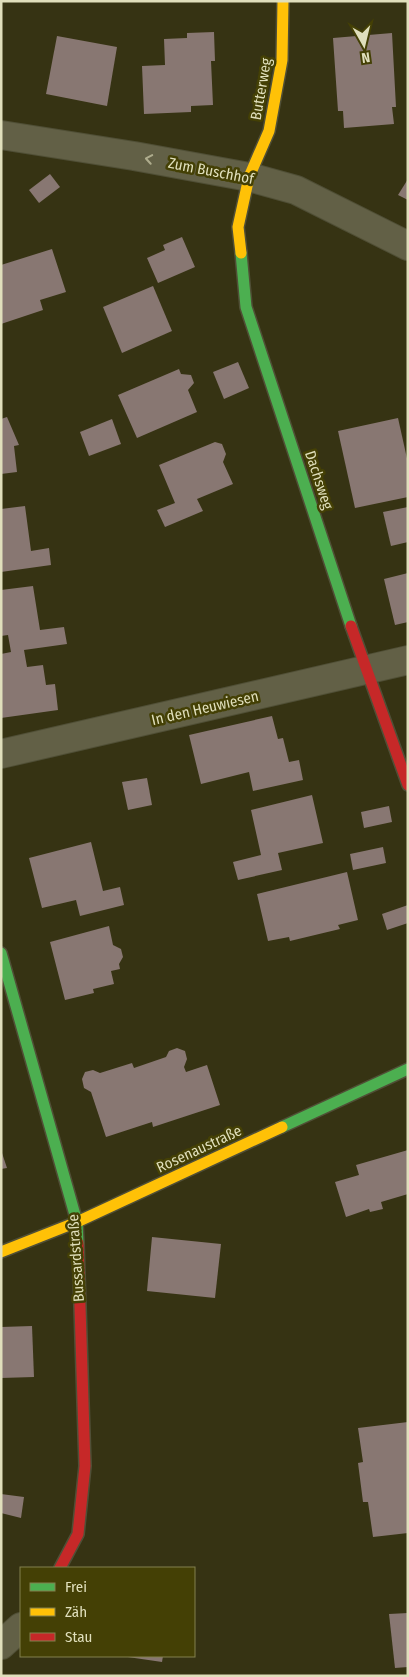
<svg xmlns="http://www.w3.org/2000/svg" width="409" height="1677" font-family="'Fira Sans Condensed',sans-serif">
<rect width="100%" height="100%" fill="#363313"/>
<g fill="#887772">
<polygon points="214,32 215,61 211,61 213,105 191,106 191,112 144,114 142,66 165,65 164,39 187,38 187,33"/>
<polygon points="392,33 396,107 392,107 394,124 344,128 343,111 338,111 333,38"/>
<polygon points="57,36 117,47 107,106 46,94"/>
<polygon points="50,174 60,187 39,203 29,190"/>
<polygon points="408,179 408,200 398,195"/>
<polygon points="182,237 195,267 158,283 147,258 165,250 163,245"/>
<polygon points="52,249 66,292 40,300 43,310 1,324 1,265"/>
<polygon points="153,286 172,331 122,353 103,307"/>
<polygon points="238,362 249,388 224,399 213,372"/>
<polygon points="179,369 181,374 191,375 194,383 188,390 197,412 137,438 118,395"/>
<polygon points="7,417 19,445 14,446 17,472 1,474 1,419"/>
<polygon points="398,418 408,463 408,497 355,508 338,431"/>
<polygon points="112,419 121,444 89,456 80,432"/>
<polygon points="215,442 222,444 226,454 223,462 233,484 197,499 203,511 165,527 157,510 175,503 159,465"/>
<polygon points="25,506 31,551 49,548 51,565 1,572 1,509"/>
<polygon points="408,507 408,542 391,546 383,512"/>
<polygon points="408,573 408,622 395,625 384,579"/>
<polygon points="33,586 40,630 64,627 67,644 24,650 27,667 43,665 46,685 55,684 58,710 1,718 1,654 11,652 8,635 1,636 1,590"/>
<polygon points="272,716 278,739 283,738 289,762 299,760 303,780 253,791 249,772 201,784 189,735"/>
<polygon points="147,778 152,805 128,810 122,782"/>
<polygon points="312,795 323,843 278,853 282,870 238,880 233,862 261,855 251,810"/>
<polygon points="389,806 392,822 364,828 361,812"/>
<polygon points="91,842 103,891 120,887 124,905 80,916 76,900 42,908 29,858"/>
<polygon points="383,847 386,863 353,870 350,854"/>
<polygon points="347,872 358,920 338,925 340,929 290,941 289,937 268,941 257,894"/>
<polygon points="408,905 408,923 387,930 382,914"/>
<polygon points="109,926 113,945 121,949 123,957 119,964 120,969 111,971 114,984 93,989 94,993 65,1000 50,942"/>
<polygon points="177,1048 185,1051 187,1059 184,1067 186,1072 207,1065 220,1105 153,1127 152,1122 106,1137 91,1092 84,1088 82,1079 85,1072 93,1070 100,1073 132,1063 134,1068 166,1057 169,1051"/>
<polygon points="1,1150 7,1168 1,1169"/>
<polygon points="408,1150 408,1194 381,1202 383,1209 370,1212 369,1209 346,1217 335,1182 359,1175 356,1165"/>
<polygon points="152,1237 221,1244 215,1298 147,1291"/>
<polygon points="32,1326 34,1377 1,1378 1,1327"/>
<polygon points="408,1422 408,1533 373,1537 368,1502 363,1502 358,1463 363,1462 358,1428"/>
<polygon points="1,1494 24,1497 21,1518 1,1513"/>
<polygon points="408,1613 408,1667 395,1668 389,1614"/>
<polygon points="121,1656 163,1656 162,1662"/>
</g>
<g fill="none" stroke-linecap="round" stroke-linejoin="round">
<g stroke="#504f36" stroke-width="30">
<g id="street">
<polyline points="1,135 134,156 249,177 296,190 408,246"/>
<polyline points="1,754 408,660"/>
<polyline points="1,1645 21,1627"/>
</g>
</g>
<g stroke="#504f36" stroke-width="14">
<g id="fast">
<polyline points="241,253 246,307 351,626"/>
<polyline points="1,953 77,1222 78,1243"/>
<polyline points="282,1127 408,1069"/>
</g>
</g>
<g stroke="#504f36" stroke-width="14">
<g id="slow">
<polyline points="241,253 238,227 249,177 269,131 282,60 283,1"/>
<polyline points="1,1252 77,1222 282,1127"/>
</g>
</g>
<g stroke="#504f36" stroke-width="14">
<g id="jam">
<polyline points="351,626 408,785"/>
<polyline points="60,1568 78,1534 85,1466 78,1243"/>
</g>
</g>
<use href="#street" stroke="#626046" stroke-width="28"/>
<use href="#fast" stroke="#4caf50" stroke-width="11"/>
<use href="#slow" stroke="#ffc107" stroke-width="11"/>
<use href="#jam" stroke="#c62828" stroke-width="11"/>
</g>
<defs><path id="oneway-chevron" d="M-2-3.5L2.5 0L-2 3.5" fill="none" stroke-width="1.6" stroke-linecap="round" stroke-linejoin="round" transform="scale(1.25)"/></defs>
<use stroke="#aeac8d" href="#oneway-chevron" transform="translate(149 159) rotate(-170)"/>
<g text-anchor="middle" stroke-width="5" stroke-linejoin="round" paint-order="stroke">
<g font-size="15" fill="#e0dfbc" stroke="#444005">
<text transform="translate(261 89) rotate(-80)" y="5">Butterweg</text>
<text transform="translate(211 171) rotate(11)" y="5">Zum Buschhof</text>
<text transform="translate(319 480) rotate(72)" y="5">Dachsweg</text>
<text transform="translate(205 708) rotate(-13)" y="5">In den Heuwiesen</text>
<text transform="translate(199 1149) rotate(-25)" y="5">Rosenaustraße</text>
<text transform="translate(76 1258) rotate(-94)" y="5">Bussardstraße</text>
</g>
</g>
<rect width="409" height="1677" fill="none" stroke="#e0dfbc" stroke-width="5"/>
<rect x="20" y="1567" width="175" height="90" fill="#444005" stroke="#82804e"/>
<rect x="30" y="1583" width="25" height="8" fill="#4caf50" stroke="#82804e"/>
<text x="65" y="1592" font-size="15" fill="#e0dfbc">Frei</text>
<rect x="30" y="1608" width="25" height="8" fill="#ffc107" stroke="#82804e"/>
<text x="65" y="1617" font-size="15" fill="#e0dfbc">Zäh</text>
<rect x="30" y="1633" width="25" height="8" fill="#c62828" stroke="#82804e"/>
<text x="65" y="1642" font-size="15" fill="#e0dfbc">Stau</text>
<g transform="translate(364 45) rotate(172)" stroke="#444005" stroke-width="4" paint-order="stroke">
<path d="M0-4L9 19L0 12L-9 19Z" fill="#e0dfbc"/>
<text y="-8" font-size="14" font-weight="bold" text-anchor="middle" fill="#e0dfbc">N</text>
</g>
</svg>
